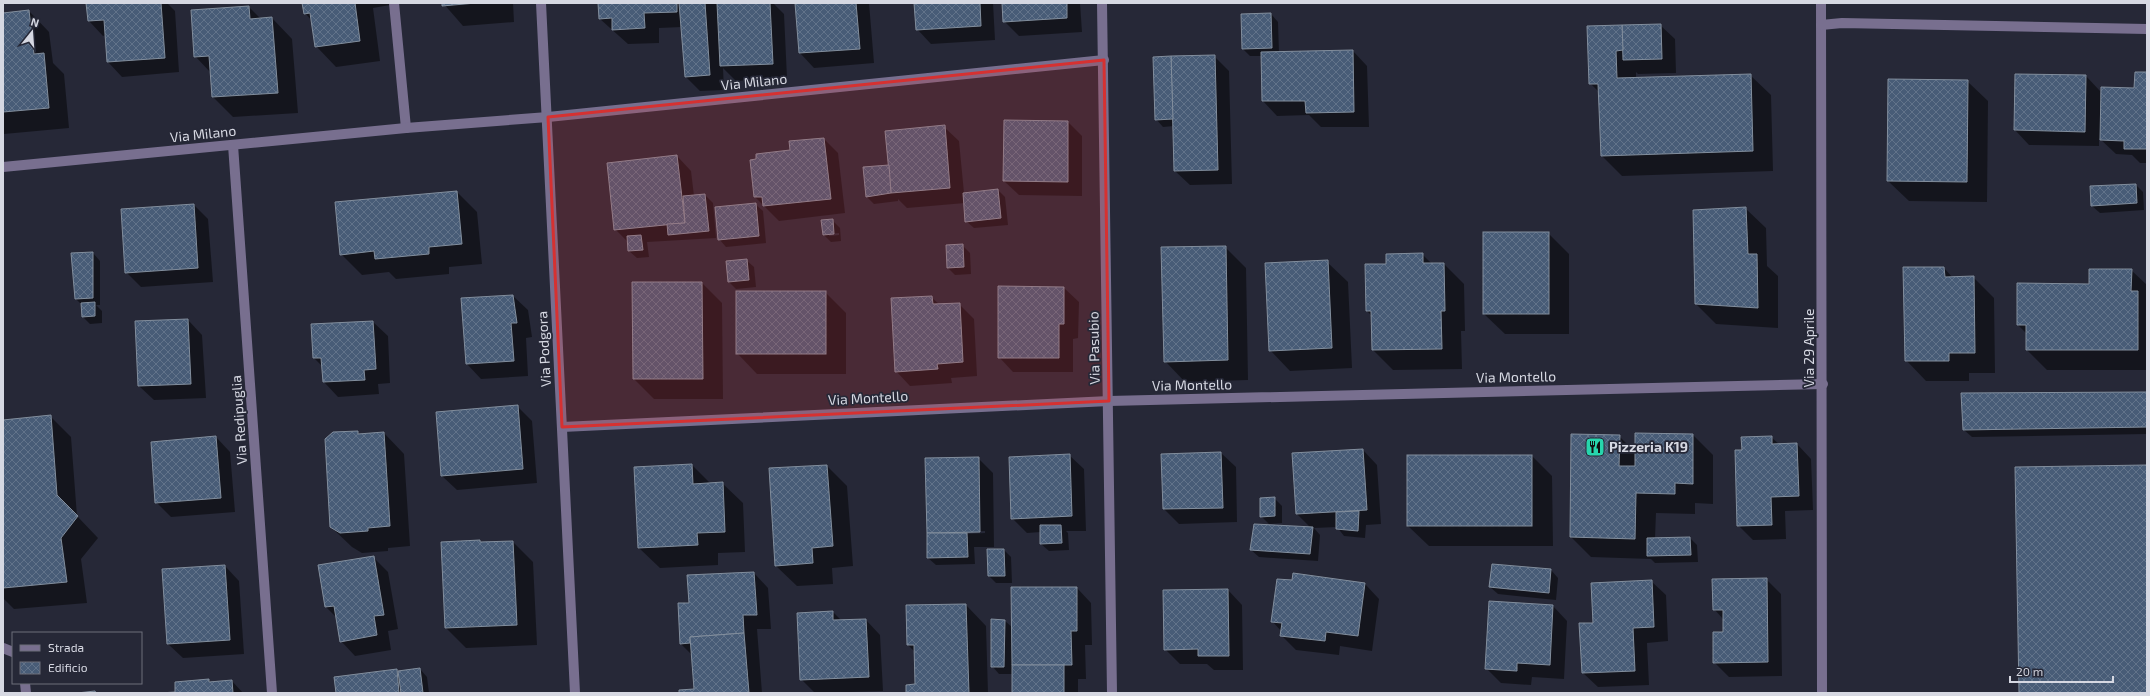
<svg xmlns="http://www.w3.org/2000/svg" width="2150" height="696" font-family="'Exo 2',sans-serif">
<defs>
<pattern id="building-cross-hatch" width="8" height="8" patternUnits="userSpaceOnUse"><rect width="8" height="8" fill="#485c77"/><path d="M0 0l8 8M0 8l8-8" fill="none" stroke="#62738a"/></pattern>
</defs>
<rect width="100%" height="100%" fill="#262837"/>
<g fill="#0007" fill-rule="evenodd">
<polygon points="87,3 167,3 175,11 179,72 122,77 108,62 106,35 103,36 89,21"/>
<polygon points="303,3 390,3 390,5 373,8 380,61 336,67 316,46 312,21 305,13"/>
<polygon points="443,3 513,3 514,22 463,26"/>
<polygon points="599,3 773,3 784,14 787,78 736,81 723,68 724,90 700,91 686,77 682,27 659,28 659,43 628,44 600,19"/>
<polygon points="796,3 869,3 874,63 814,68 800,53"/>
<polygon points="915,3 993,3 995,40 931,44 917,29"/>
<polygon points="1003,3 1080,3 1082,32 1019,36 1004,21"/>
<polygon points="249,7 261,19 272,18 292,39 298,113 233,117 213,97 211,73 195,56"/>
<polygon points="29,11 49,32 53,63 64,74 69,128 4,134 3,14"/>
<polygon points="1271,14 1278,22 1279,53 1353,51 1367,66 1369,127 1321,127 1309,115 1277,116 1263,101 1262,56 1250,56 1243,49"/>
<polygon points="1660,25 1675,39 1676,73 1638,74 1636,72 1636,78 1750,75 1771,95 1773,171 1622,176 1602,156 1600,93 1590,83 1588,27"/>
<polygon points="1214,56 1229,71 1232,184 1190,185 1175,171 1174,126 1163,127 1156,119"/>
<polygon points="2147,73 2147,163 2140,163 2132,155 2116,154 2099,138 2099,146 2029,145 2015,130 2086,76 2100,91 2100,97 2102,97 2135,89"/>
<polygon points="1967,81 1988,101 1987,202 1909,201 1888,181"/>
<polygon points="1068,122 1082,136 1082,196 1019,195 1004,181"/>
<polygon points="944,127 959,141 964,193 998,190 1005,197 1008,225 974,228 966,221 965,203 907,208 898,199 898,201 874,204 867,197 890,166"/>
<polygon points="824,139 838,153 845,213 779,221 755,197 791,151"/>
<polygon points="677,156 691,171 694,196 705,195 713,203 716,238 647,242 649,257 637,258 629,251 629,243 615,229"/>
<polygon points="2136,185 2143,192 2144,210 2100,213 2092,206"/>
<polygon points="457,192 477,212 482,264 449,267 449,274 396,279 389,272 362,275 341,254"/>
<polygon points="755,204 763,211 766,243 726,247 719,239"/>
<polygon points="194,205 208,219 213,282 141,287 126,272"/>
<polygon points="1745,208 1766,228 1767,266 1778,276 1778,328 1716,324 1696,304"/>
<path d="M832,220L840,228L841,241L831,242L824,235L823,221ZM839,233V235L829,236V234Z"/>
<polygon points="1548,233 1569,254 1569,334 1505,334 1484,314"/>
<polygon points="962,245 970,253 971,274 955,275 948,268"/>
<polygon points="1225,247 1246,268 1248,380 1185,382 1165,361"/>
<polygon points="93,253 100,261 100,305 96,305 102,311 102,323 90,324 83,317 82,305 76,299 72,254"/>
<polygon points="1422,254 1432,264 1444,264 1464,284 1465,331 1461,331 1462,369 1393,370 1373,350 1372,316 1367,311 1387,265"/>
<polygon points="746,260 754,267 756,287 736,289 729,282 727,262"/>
<polygon points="1327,262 1348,282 1352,368 1290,371 1270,350"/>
<polygon points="1944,268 1953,278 1973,277 1994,298 1995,373 1969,373 1969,381 1926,381 1906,360"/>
<polygon points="2131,270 2147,285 2147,370 2047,370 2027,350 2027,334 2018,325 2090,285"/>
<polygon points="702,283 722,303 723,399 654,399 634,379"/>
<polygon points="1064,288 1079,302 1078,338 1073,339 1073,372 1013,372 999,357"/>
<polygon points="825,292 846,313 846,374 757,374 737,353"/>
<polygon points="513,296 528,310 532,337 526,338 528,376 481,379 467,364 462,299"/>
<polygon points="931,297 940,305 959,304 974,319 977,376 951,378 952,383 910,386 896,371"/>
<polygon points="188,320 202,335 206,398 154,400 139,386"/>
<polygon points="373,322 388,336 390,383 378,384 379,394 338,397 324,382 323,367 314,358"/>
<polygon points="2147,393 2147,434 1972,437 1964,430"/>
<polygon points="517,406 532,421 537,483 457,490 442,476"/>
<polygon points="50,416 71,437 77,516 98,538 81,559 87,603 14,609 3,598 3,421"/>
<polygon points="357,432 360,435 384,433 404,454 410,546 388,548 388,551 362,553 352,547 331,527"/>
<polygon points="1693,435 1713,455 1713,504 1695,503 1695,514 1656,513 1655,538 1690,538 1697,545 1698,562 1655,563 1651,559 1591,557 1571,537 1619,436 1636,453"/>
<polygon points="216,437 230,452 235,512 171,517 156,502"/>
<polygon points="1771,437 1779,444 1797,444 1811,459 1813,510 1785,511 1786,539 1753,540 1738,525 1743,451"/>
<polygon points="1363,450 1377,465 1381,524 1366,525 1365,538 1344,536 1337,527 1314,528 1320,535 1318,561 1259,557 1251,550 1311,528 1297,514"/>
<polygon points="1221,453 1236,467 1237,522 1179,524 1164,509"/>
<polygon points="1069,455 1084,469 1086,531 1066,531 1068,533 1069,550 1049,551 1041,544 1041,532 1027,533 1012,518"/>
<polygon points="1408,456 1532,456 1552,476 1553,546 1429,546 1408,526"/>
<path d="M978,458L993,473L994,547H974L975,564L936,565L928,558L926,459ZM985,531V533L967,534L965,532Z"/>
<polygon points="692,465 711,484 722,483 743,503 745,552 718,553 718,565 660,568 639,548"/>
<polygon points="827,466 847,486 853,566 832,568 833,584 797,586 776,566"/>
<polygon points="1274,498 1282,506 1282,523 1269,524 1261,516"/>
<polygon points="513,542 533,562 537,645 466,648 446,628"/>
<polygon points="1004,550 1011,557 1012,583 996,583 989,576"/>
<polygon points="373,557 388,572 398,629 388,631 391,650 355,656 341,641 337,618 326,607"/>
<polygon points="225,566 239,581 244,654 183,658 168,644"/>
<polygon points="1551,570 1558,578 1556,600 1498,594 1490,587"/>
<polygon points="754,573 768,588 771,629 757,629 762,693 680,693 695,690 692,655 681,644 690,604"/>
<polygon points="1766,579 1781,594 1782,676 1729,677 1714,662 1724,633 1724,620 1714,609"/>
<polygon points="1651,581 1666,595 1668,641 1647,643 1649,685 1598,687 1583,673 1594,624"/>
<polygon points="1365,584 1379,599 1372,651 1340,646 1339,655 1296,650 1281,635 1282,632 1272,621"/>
<polygon points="1077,588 1091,603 1092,645 1085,645 1086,679 1078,679 1078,693 1013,693 1013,674 999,674 992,666 1005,621 1013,628"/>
<polygon points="1228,590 1242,605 1243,670 1214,670 1207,664 1180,664 1165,649"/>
<polygon points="966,605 986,626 988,693 907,693 916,685 915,652 908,645"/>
<polygon points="1553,606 1567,621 1564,679 1532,677 1531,685 1501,683 1486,668"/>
<polygon points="833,612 842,621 866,620 880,635 883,691 815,693 801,679"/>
<polygon points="420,669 427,677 429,693 337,693 396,670 398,672"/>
<polygon points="209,680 212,683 232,681 243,693 171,693"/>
</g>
<g fill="url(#building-cross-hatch)" stroke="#828e9d">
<polygon points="86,3 161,3 165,58 107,62 104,20 88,21"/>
<polygon points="302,3 355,3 360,41 315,47 310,13 304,14"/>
<polygon points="442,3 476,3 442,6"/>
<polygon points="598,3 677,3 677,12 644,13 645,28 612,30 612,18 599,19"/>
<polygon points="679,3 705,3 710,75 685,77"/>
<polygon points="717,3 770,3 773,64 720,66"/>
<polygon points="795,3 856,3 860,49 799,53"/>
<polygon points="914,3 980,3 981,26 916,30"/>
<polygon points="1002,3 1067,3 1067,18 1003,22"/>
<polygon points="249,6 250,19 272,17 278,93 212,97 209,56 194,57 191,10"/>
<polygon points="29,10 34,54 44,53 49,108 3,112 3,13"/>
<polygon points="1271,13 1272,48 1242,49 1241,14"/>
<polygon points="1661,24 1662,59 1623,60 1622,25"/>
<polygon points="1622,25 1623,50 1616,51 1617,78 1751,74 1753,151 1601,156 1598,84 1589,84 1587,26"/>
<polygon points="1353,50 1354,112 1306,113 1305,101 1262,101 1261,52"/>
<polygon points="1215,55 1218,170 1174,171 1171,56"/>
<polygon points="1171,56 1173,119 1155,120 1153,57"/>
<polygon points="2135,72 2147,72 2147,149 2124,149 2124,141 2100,140 2101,87 2134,88"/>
<polygon points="2015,74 2086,75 2085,132 2014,130"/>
<polygon points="1888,79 1968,80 1967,182 1887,181"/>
<polygon points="1004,120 1068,121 1068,182 1003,181"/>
<polygon points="945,125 950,188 891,193 885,131"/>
<polygon points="824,138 831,199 763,206 762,197 754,197 750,160 756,159 756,154 790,150 789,141"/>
<polygon points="677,155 685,223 614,230 607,163"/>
<polygon points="889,165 891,193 866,197 863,167"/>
<polygon points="2136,184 2137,203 2091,206 2090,186"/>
<polygon points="998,189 1001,218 965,222 963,193"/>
<polygon points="457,191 462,244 429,247 429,254 375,259 374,251 340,255 335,202"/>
<polygon points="705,194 709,231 668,235 667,224 685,223 683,196"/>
<polygon points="756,203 759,236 718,240 715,207"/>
<polygon points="194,204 198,268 125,273 121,209"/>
<polygon points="1746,207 1748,254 1757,254 1758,308 1695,304 1693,210"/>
<polygon points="833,219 834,234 823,235 821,220"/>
<rect x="1483" y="232" width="66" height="82"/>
<polygon points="641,235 643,250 628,251 627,236"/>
<polygon points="963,244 964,267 947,268 946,245"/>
<polygon points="1226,246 1228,360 1164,362 1161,247"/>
<polygon points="93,252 93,298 75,299 71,253"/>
<polygon points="1423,253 1423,263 1444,263 1445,311 1441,311 1442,349 1372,350 1371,311 1366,311 1365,264 1386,264 1386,254"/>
<polygon points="747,259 749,280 728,282 726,261"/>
<polygon points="1328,260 1332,348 1269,351 1265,263"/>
<polygon points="1903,267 1944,267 1945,277 1974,276 1975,353 1949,353 1949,361 1905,361"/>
<polygon points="2089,269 2132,269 2131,291 2138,291 2138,350 2026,350 2026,325 2017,325 2017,283 2089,284"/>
<polygon points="632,282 702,282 703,379 633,379"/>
<polygon points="998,286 1064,287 1064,324 1059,324 1059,358 998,358"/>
<rect x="736" y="291" width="90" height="63"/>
<polygon points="513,295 517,323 511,323 514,361 466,364 461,298"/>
<polygon points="932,296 933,304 960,303 963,362 937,364 938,369 895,372 891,298"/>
<polygon points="95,302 95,316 82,317 81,303"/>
<polygon points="188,319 191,384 138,386 135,321"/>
<polygon points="373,321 376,369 364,370 365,380 323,382 321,358 313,358 311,324"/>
<polygon points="2147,392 2147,427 1963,430 1961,393"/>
<polygon points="518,405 523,469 441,476 436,412"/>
<polygon points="51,415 57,495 78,516 61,538 67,582 3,588 3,420"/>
<polygon points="358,431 358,434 384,432 390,526 368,528 368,531 340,533 330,527 325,439 333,432"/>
<polygon points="1635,433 1693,434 1693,484 1675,483 1675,494 1636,493 1635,539 1570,537 1571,434 1620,435 1619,466 1635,466"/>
<polygon points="216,436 221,498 155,503 151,442"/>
<polygon points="1772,436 1772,444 1797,443 1799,496 1771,497 1772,525 1737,526 1735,450 1742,450 1741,437"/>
<polygon points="1363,449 1367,510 1296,514 1292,453"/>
<polygon points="1221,452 1223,508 1163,509 1161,454"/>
<polygon points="1070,454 1072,516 1011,519 1009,457"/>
<rect x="1407" y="455" width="125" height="71"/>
<polygon points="979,457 980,532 927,533 925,458"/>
<polygon points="692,464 693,484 723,482 725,532 697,533 698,545 638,548 634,467"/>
<polygon points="827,465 833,546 812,548 813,563 775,566 769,468"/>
<polygon points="2147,465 2147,693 2019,693 2015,467"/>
<polygon points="1275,497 1275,516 1260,517 1260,498"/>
<polygon points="1359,511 1358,531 1336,529 1336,512"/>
<polygon points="1254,524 1313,527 1310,554 1250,550"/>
<polygon points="1040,525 1061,525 1062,543 1040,544"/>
<polygon points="927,533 967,533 968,557 927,558"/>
<polygon points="1690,537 1691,555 1647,556 1647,538"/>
<polygon points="480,540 480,542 513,541 517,625 445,628 441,542"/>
<polygon points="987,549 1004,549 1005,576 988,576"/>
<polygon points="374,556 384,615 374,616 377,635 340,642 334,606 325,607 318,565"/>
<polygon points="1492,564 1551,569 1549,593 1489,587"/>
<polygon points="225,565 230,640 167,644 162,569"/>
<polygon points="754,572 757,615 743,615 744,633 690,637 690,643 680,644 678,603 689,603 687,575"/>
<polygon points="1293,573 1365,583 1358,636 1326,632 1325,641 1280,636 1282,623 1271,622 1277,579 1292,580"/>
<polygon points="1767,578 1768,662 1713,663 1713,632 1723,632 1723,610 1713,610 1712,579"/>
<polygon points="1652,580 1654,627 1633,628 1635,671 1582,673 1579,623 1593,623 1591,583"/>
<polygon points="1011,587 1077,587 1077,631 1071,631 1072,665 1012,665"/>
<polygon points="1228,589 1229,656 1198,656 1198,649 1164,650 1163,590"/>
<polygon points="1489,601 1553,605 1550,665 1517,663 1517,671 1485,669"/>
<polygon points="966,604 969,693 906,693 906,685 915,684 914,645 907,645 906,605"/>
<polygon points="833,611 833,620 866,619 869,677 800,680 797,613"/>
<polygon points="991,619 1005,620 1004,667 991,667"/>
<polygon points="744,633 749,693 679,693 679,690 694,689 690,637"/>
<rect x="1012" y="665" width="52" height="28"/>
<polygon points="420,668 423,693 401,693 398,671"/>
<polygon points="397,669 399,693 336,693 334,677"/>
<polygon points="209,679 209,682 232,680 233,693 160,693 175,692 175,682"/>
<polygon points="95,691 96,693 77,693"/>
</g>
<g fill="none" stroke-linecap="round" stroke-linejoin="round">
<g stroke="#786f8f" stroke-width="10">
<polyline points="394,3 406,128"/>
<polyline points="541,3 575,693"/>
<polyline points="1102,3 1112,693"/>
<polyline points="1821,3 1822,693"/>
<polyline points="1821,25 1842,23 2147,29"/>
<polyline points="233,145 272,693"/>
<polyline points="3,167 406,128 548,117 1104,60"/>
<polyline points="562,427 1109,401 1823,384"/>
<polyline points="3,648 13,652"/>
<polyline points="25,683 26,693"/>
</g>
</g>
<path fill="#d63131" fill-opacity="0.2" stroke="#d63131" stroke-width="3" stroke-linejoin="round" d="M1104,60L1109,401L562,427L548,117Z"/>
<defs>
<g id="restaurant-square" transform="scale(1)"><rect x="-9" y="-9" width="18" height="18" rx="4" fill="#27d5ad" stroke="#262837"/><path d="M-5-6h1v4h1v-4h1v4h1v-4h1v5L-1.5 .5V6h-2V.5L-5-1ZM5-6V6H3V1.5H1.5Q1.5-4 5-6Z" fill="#111"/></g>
</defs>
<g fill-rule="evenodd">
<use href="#restaurant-square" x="1595" y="447"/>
</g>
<g text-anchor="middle" stroke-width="3.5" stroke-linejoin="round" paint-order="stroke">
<g font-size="14" fill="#d6d8e2" stroke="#262837">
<text transform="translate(754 82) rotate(-6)" y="5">Via Milano</text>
<text transform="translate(203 134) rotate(-6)" y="5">Via Milano</text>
<text transform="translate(1094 348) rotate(-91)" y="5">Via Pasubio</text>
<text transform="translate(1809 348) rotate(-90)" y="5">Via 29 Aprile</text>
<text transform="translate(544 349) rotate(-93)" y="5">Via Podgora</text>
<text transform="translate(1516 377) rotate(-1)" y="5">Via Montello</text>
<text transform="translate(1192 385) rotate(-1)" y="5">Via Montello</text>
<text transform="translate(868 398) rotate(-3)" y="5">Via Montello</text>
<text transform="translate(239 420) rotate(-94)" y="5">Via Redipuglia</text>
</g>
<g font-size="14" font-weight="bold" fill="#d6d8e2" stroke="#262837" text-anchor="start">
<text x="1609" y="452">Pizzeria K19</text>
</g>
</g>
<rect width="2150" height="696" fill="none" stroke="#d6d8e2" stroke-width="8"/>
<rect x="12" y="632" width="130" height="52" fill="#262837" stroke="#6c6e7b"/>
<rect x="20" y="645" width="20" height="6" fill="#786f8f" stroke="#6c6e7b"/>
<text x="48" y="652" font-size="12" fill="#d6d8e2">Strada</text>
<rect x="20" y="662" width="20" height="12" fill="url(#building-cross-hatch)" stroke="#6c6e7b"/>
<text x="48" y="672" font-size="12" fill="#d6d8e2">Edificio</text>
<g transform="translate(32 32) rotate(17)" stroke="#262837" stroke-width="3" paint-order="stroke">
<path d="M0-3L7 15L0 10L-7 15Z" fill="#d6d8e2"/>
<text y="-6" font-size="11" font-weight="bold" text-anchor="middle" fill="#d6d8e2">N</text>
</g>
<path d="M2010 676v6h103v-6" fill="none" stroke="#d6d8e2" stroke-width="2"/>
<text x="2016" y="676" font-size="12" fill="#d6d8e2" stroke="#262837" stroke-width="3" paint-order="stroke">20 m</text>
</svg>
